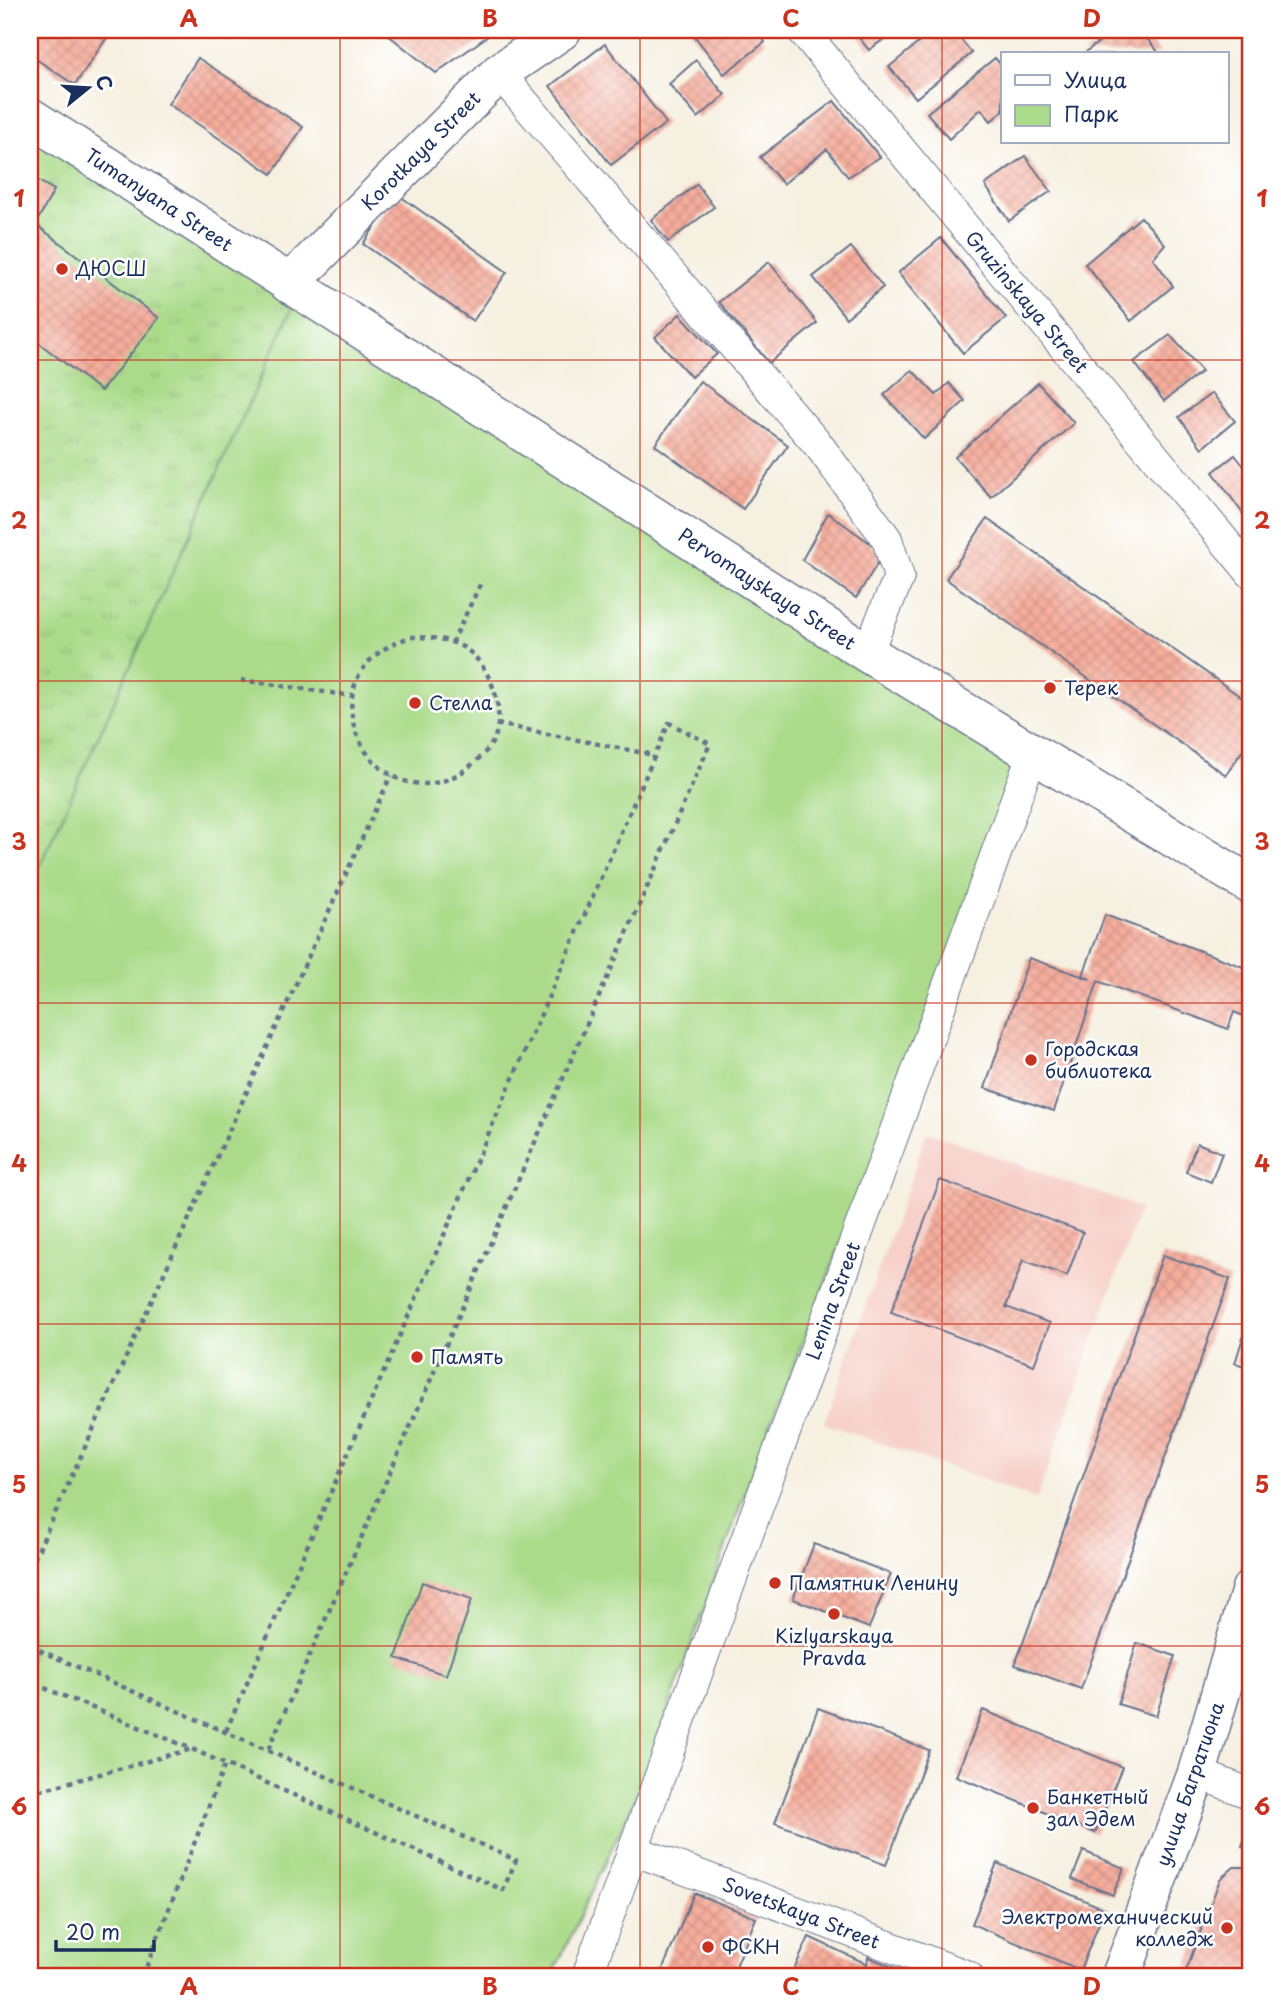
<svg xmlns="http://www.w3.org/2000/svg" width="1281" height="2006" font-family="'Playpen Sans',sans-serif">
<defs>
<pattern id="grass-tufts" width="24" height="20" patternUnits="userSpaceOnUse" patternTransform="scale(1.75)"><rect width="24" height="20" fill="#abdb8a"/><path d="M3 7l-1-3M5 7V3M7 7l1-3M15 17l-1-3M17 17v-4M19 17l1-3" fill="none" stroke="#93bc7a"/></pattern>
<pattern id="building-cross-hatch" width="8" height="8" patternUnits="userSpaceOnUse" patternTransform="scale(1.75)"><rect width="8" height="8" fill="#f6ad9c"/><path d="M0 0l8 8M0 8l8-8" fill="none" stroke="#d29589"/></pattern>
</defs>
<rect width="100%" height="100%" fill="#fff"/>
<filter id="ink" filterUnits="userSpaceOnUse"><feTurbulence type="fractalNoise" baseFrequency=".0143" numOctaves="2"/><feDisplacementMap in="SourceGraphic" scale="14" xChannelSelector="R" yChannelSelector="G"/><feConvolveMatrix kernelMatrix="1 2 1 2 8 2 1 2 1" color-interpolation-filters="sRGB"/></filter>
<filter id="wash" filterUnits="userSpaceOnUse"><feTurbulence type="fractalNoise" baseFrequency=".00686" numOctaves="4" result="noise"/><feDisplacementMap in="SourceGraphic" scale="28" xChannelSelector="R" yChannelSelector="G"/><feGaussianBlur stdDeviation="1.57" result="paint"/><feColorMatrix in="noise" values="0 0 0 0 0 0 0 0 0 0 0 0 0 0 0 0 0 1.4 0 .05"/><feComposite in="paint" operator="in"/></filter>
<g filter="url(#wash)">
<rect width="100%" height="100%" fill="#f6f0e1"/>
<polygon fill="#f7d0c9" points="927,1132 1140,1208 1037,1499 824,1423"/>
<polygon fill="url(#grass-tufts)" stroke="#638574" stroke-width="2" points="30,135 300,291 30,888"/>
<polygon fill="#abdb8a" stroke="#638574" stroke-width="2" points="300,291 1033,752 758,1456 641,1786 552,1976 30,1976 30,888"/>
<g id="blocks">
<g fill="url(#building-cross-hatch)">
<polygon points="30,30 112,30 75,85 30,55"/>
<polygon points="382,30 496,30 436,73"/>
<polygon points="690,30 756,30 765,42 724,74"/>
<polygon points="853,30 896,30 869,50"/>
<polygon points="934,30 953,30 972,53 916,98 889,67"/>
<polygon points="1115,30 1140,30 1160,54 1083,54"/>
<polygon points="605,44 666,123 611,165 550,86"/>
<polygon points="198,58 303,127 272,174 168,104"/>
<polygon points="995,58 1003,67 1003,111 991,121 981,109 949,139 927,113"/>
<polygon points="696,60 725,95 698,118 669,84"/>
<polygon points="834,101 880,157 848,177 827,149 783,184 760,157"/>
<polygon points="1025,156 1051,191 1009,221 985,185"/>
<polygon points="30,176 54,190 39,218 30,213"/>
<polygon points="697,184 714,207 668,242 651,220"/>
<polygon points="397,194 507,272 473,321 363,244"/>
<polygon points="1141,217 1165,244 1153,258 1173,286 1131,321 1085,264"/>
<polygon points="30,220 159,318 101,391 30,336"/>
<polygon points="941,238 1006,318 963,353 898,273"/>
<polygon points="851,247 883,287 846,318 813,277"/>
<polygon points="769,262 817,323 769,363 719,302"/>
<polygon points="680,314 717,354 691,377 655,337"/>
<polygon points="1170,335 1202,371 1164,401 1134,362"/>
<polygon points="912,370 936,395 949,383 965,401 924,439 884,395"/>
<polygon points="700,381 788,445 743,509 655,445"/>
<polygon points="1038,383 1074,423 991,497 955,457"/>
<polygon points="1212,393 1235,421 1202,448 1179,417"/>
<polygon points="1235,455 1251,475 1251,525 1213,472"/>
<polygon points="828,513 884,553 856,598 802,560"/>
<polygon points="987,519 1251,704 1251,738 1226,775 946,579"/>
<polygon points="1105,915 1251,970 1251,1019 1234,1012 1228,1029 1098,981 1054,1111 985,1088 1029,958 1090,979 1083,975"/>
<polygon points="1197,1143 1222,1153 1211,1182 1186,1172"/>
<polygon points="940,1180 1083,1232 1067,1276 1023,1260 1006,1307 1050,1323 1034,1365 891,1312"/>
<polygon points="1163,1255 1230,1279 1081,1689 1015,1665"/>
<polygon points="1251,1312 1251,1368 1235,1363"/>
<polygon points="814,1544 891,1574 869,1628 793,1599"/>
<polygon points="422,1582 472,1599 446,1675 396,1658"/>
<polygon points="1137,1643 1175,1656 1156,1716 1118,1704"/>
<polygon points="818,1708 929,1750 886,1865 775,1823"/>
<polygon points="983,1710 1122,1767 1095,1833 956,1776"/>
<polygon points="1251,1822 1251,1850 1242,1846"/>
<polygon points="1083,1851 1124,1868 1113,1895 1072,1879"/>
<polygon points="997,1863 1105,1909 1080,1970 972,1924"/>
<polygon points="1234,1867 1251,1867 1251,1976 1184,1976 1220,1879"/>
<polygon points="694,1893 756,1918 732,1976 660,1976"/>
<polygon points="809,1937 867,1964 868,1957 915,1976 791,1976"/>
</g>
</g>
</g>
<g filter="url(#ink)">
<use href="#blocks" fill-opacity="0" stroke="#68738c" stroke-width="2"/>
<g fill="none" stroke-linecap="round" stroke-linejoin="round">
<g stroke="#68738c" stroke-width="32">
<g id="street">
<polyline points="802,30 1251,573"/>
<polyline points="499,73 820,447 887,539 899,577 867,653"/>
<polyline points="1197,1773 1251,1794"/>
<polyline points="633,1850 968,1976"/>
<polyline points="587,1976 1033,752"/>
</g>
</g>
<g stroke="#68738c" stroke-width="41">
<g id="secondary">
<polyline points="30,117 867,653 1251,885"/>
<polyline points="289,284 499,73 562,30"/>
<polyline points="1121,1976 1197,1773 1251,1589"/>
</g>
</g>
<g stroke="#68738c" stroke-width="4.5" stroke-dasharray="5 5" stroke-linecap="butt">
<path d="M411,637C433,637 459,639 475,657C496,679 509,725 487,750C392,858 280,677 411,637Z"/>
<polyline points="452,643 481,583"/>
<polyline points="241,680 352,696"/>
<polyline points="497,724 654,755"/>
<polyline points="30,1568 391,775"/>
<polyline points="30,1646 516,1860 503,1890 192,1749 30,1682"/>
<polyline points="226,1731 669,723 710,744 268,1750"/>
<polyline points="30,1793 192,1749"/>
<polyline points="143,1976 225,1764"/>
</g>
<use href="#street" stroke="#fff" stroke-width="30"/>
<use href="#secondary" stroke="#fff" stroke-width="38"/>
</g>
</g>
<path fill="none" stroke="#c8321e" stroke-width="2" stroke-opacity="0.55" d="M340,30V1976M640,30V1976M942,30V1976M30,360H1251M30,681H1251M30,1003H1251M30,1324H1251M30,1646H1251"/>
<g fill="#c8321e" stroke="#fff" stroke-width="2.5">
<circle cx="62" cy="269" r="7"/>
<circle cx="1050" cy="688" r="7"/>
<circle cx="415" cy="703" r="7"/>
<circle cx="1031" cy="1060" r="7"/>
<circle cx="417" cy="1357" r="7"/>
<circle cx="775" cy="1583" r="7"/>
<circle cx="834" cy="1614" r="7"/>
<circle cx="1033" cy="1808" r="7"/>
<circle cx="1227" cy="1928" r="7"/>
<circle cx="708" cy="1947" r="7"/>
</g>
<g text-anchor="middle" stroke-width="5" stroke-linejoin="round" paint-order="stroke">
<g font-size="19" fill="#1b2f5e" stroke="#fff">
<text transform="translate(421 151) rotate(-45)" y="7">Korotkaya Street</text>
<text transform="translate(159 200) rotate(33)" y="7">Tumanyana Street</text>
<text transform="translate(1027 302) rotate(50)" y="7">Gruzinskaya Street</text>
<text transform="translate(767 589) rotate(33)" y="7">Pervomayskaya Street</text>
<text transform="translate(833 1301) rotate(-70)" y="7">Lenina Street</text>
<text transform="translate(1190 1784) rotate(-71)" y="7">улица Багратиона</text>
<text transform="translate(801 1913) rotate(21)" y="7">Sovetskaya Street</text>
</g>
<g font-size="19" fill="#1b2f5e" stroke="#fff" text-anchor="start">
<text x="76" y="276">ДЮСШ</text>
<text x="1064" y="695">Терек</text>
<text x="429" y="710">Стелла</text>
<text x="1045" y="1056">Городская<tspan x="1045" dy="22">библиотека</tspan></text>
<text x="431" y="1364">Память</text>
<text x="789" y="1590">Памятник Ленину</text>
<text x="834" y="1643" text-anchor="middle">Kizlyarskaya<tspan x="834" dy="22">Pravda</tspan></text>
<text x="1047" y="1804">Банкетный<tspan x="1047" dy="22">зал Эдем</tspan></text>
<text x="1213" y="1924" text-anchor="end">Электромеханический<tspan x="1213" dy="22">колледж</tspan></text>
<text x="722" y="1954">ФСКН</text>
</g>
</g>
<rect width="1281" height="2006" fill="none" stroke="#fff" stroke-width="77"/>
<rect x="1001" y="52" width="228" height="91" fill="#ffffff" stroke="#a4acbf" stroke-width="2"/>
<rect x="1015" y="75" width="35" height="10" fill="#ffffff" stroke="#a4acbf" stroke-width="2"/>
<text x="1064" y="88" font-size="21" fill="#1b2f5e">Улица</text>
<rect x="1015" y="105" width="35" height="21" fill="#abdb8a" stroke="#a4acbf" stroke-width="2"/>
<text x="1064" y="122" font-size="21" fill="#1b2f5e">Парк</text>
<g transform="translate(88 88) rotate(72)" stroke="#ffffff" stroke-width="5" paint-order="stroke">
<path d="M0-5L12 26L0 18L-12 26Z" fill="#1b2f5e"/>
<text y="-10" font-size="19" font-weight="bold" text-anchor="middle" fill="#1b2f5e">С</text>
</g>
<path d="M56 1940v10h98v-10" fill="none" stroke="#1b2f5e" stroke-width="3.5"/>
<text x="66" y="1940" font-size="21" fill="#1b2f5e" stroke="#ffffff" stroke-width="5" paint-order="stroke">20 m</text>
<rect x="38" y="38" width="1204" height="1930" fill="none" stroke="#c8321e" stroke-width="2.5"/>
<g font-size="23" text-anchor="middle" font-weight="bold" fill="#c8321e">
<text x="189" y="27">A</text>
<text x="490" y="27">B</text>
<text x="791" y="27">C</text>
<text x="1092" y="27">D</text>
<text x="19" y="207">1</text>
<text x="1262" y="207">1</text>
<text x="19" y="529">2</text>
<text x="1262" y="529">2</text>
<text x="19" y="850">3</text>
<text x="1262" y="850">3</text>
<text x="19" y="1172">4</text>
<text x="1262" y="1172">4</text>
<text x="19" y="1493">5</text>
<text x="1262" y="1493">5</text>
<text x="19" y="1815">6</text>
<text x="1262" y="1815">6</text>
<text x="189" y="1995">A</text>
<text x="490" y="1995">B</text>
<text x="791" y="1995">C</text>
<text x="1092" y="1995">D</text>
</g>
</svg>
